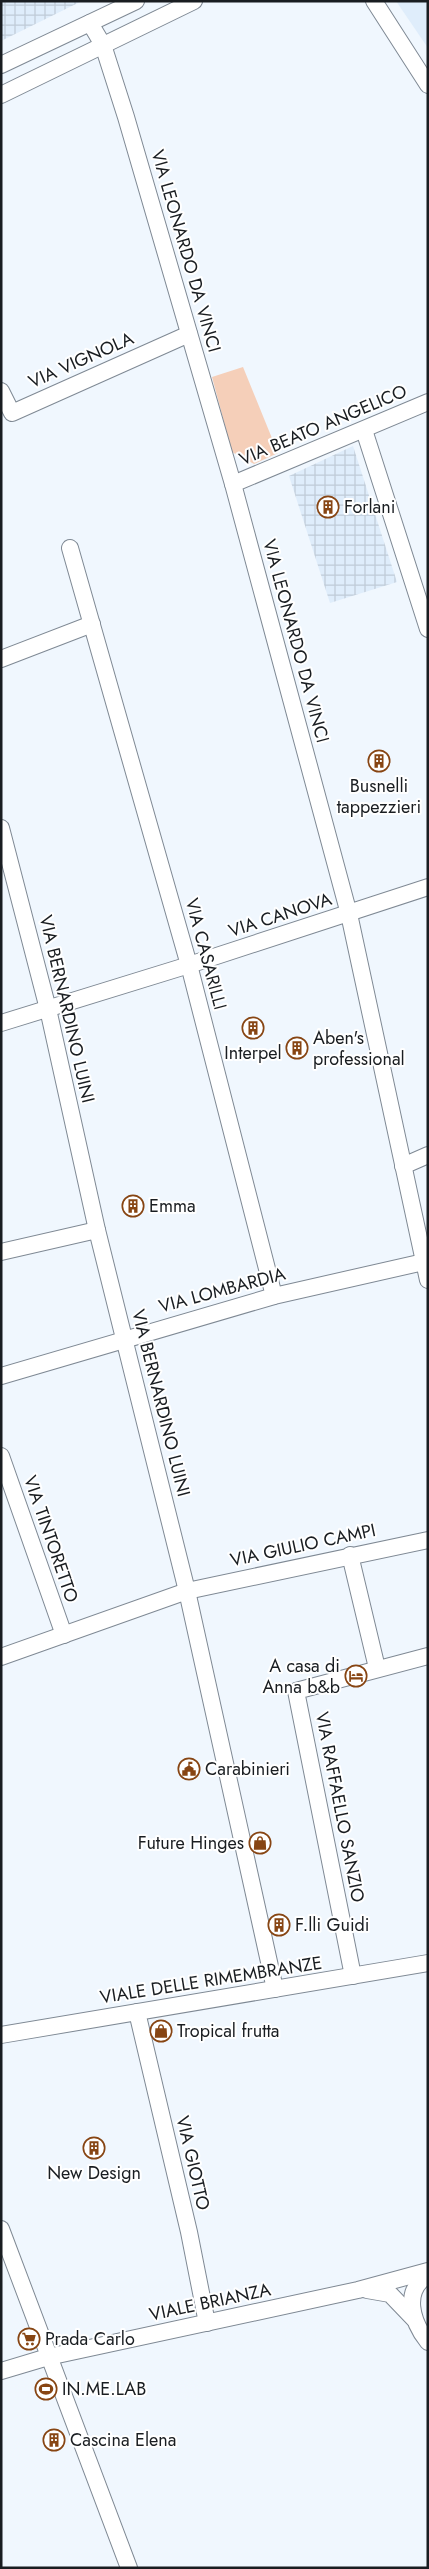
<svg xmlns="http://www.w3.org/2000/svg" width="429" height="2569" font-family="Jost,sans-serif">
<defs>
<pattern id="industrial-grid" width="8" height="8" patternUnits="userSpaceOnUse" patternTransform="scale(1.25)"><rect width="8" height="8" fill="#dfedfb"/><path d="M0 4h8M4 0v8" fill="none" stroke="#bfcbd7"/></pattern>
</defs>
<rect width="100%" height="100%" fill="#f0f7fe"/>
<polygon fill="#dfedfb" points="396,1 428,1 428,48"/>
<g fill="url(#industrial-grid)">
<polygon points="1,1 82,1 1,41"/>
<polygon points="353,446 397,582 330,603 289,476"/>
</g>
<polygon fill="#f5cfb9" points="243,367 278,453 254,464 232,452 212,377"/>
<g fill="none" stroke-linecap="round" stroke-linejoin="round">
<g stroke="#7f8994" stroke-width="18">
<g id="minor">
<polyline points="374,1 428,85"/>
<polyline points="90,23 103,45 126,117 233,484 349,914 428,1280"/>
<polyline points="1,65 136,1"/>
<polyline points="1,95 194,1"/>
<polyline points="1,391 12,413 189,334"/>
<polyline points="364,430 428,629"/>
<polyline points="233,484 428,402"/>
<polyline points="70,548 189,965 274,1296"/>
<polyline points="1,659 92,624"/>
<polyline points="1,828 48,1009 97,1230 187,1591 275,1989"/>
<polyline points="1,1023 189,965 428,887"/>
<polyline points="403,1166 428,1155"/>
<polyline points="1,1252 97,1230"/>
<polyline points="1,1376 274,1296 428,1261"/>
<polyline points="1,1456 64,1635"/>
<polyline points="350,1555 377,1668"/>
<polyline points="1,1657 187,1591 428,1540"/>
<polyline points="353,1976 296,1691 428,1656"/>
<polyline points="137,2012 189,2232 207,2323"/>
<polyline points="1,2035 428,1963"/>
<polyline points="1,2229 129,2568"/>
<path d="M428,2275C402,2291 412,2322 428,2342"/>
<polyline points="367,2290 390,2294 414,2319"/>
<polyline points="1,2371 48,2357 358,2290 428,2271"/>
</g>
</g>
<use href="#minor" stroke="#fff" stroke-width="16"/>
</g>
<defs>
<g id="building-ring" transform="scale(1.125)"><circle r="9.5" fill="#fff" stroke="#874513" stroke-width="1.5"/><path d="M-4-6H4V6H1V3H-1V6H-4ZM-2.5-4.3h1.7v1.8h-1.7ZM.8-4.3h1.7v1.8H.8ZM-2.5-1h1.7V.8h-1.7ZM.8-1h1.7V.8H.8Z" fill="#874513"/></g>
<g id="hotel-ring" transform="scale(1.125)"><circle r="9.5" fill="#fff" stroke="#874513" stroke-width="1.5"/><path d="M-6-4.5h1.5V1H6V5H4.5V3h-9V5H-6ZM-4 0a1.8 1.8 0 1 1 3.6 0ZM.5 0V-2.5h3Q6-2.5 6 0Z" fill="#874513"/></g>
<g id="civic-ring" transform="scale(1.125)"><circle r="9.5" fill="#fff" stroke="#874513" stroke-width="1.5"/><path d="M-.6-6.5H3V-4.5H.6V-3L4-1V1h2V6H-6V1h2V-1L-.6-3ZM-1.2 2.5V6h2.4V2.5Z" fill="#874513"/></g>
<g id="shop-ring" transform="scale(1.125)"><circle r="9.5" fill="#fff" stroke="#874513" stroke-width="1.5"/><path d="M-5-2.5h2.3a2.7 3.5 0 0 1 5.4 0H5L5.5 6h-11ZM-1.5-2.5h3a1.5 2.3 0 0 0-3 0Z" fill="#874513"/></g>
<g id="supermarket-ring" transform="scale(1.125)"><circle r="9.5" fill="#fff" stroke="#874513" stroke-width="1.5"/><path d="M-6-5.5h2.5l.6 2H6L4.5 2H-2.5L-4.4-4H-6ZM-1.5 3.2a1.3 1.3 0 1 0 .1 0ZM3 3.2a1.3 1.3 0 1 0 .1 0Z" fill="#874513"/></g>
<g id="stadium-ring" transform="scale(1.125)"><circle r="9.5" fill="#fff" stroke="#874513" stroke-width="1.5"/><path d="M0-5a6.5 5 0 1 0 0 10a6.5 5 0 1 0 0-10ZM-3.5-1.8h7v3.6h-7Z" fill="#874513"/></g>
</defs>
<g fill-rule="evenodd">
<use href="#building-ring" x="328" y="507"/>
<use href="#building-ring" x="379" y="761"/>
<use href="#building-ring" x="253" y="1028"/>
<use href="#building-ring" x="297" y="1048"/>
<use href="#building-ring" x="133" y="1206"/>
<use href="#hotel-ring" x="356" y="1676"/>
<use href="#civic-ring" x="189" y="1769"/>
<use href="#shop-ring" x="260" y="1843"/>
<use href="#building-ring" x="279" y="1925"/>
<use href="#shop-ring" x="161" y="2031"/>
<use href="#building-ring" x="94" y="2148"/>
<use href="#supermarket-ring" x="29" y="2339"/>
<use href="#stadium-ring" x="46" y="2389"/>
<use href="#building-ring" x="54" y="2440"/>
</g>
<g text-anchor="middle" stroke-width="4" stroke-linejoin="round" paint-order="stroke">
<g font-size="18" fill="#191d21" stroke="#fff">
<text transform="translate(186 251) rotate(74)" y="6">VIA LEONARDO DA VINCI</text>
<text transform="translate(81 360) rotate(-24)" y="6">VIA VIGNOLA</text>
<text transform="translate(323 425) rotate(-23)" y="6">VIA BEATO ANGELICO</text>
<text transform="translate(296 641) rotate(75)" y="6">VIA LEONARDO DA VINCI</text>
<text transform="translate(280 915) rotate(-18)" y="6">VIA CANOVA</text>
<text transform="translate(206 954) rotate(75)" y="6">VIA CASARILLI</text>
<text transform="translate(67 1009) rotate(77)" y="6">VIA BERNARDINO LUINI</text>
<text transform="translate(222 1290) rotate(-15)" y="6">VIA LOMBARDIA</text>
<text transform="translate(161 1403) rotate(76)" y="6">VIA BERNARDINO LUINI</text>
<text transform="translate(51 1539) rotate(71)" y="6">VIA TINTORETTO</text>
<text transform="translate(303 1545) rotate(-12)" y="6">VIA GIULIO CAMPI</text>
<text transform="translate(340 1807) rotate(79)" y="6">VIA RAFFAELLO SANZIO</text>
<text transform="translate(211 1980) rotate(-9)" y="6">VIALE DELLE RIMEMBRANZE</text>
<text transform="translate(193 2163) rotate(77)" y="6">VIA GIOTTO</text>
<text transform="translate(210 2302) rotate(-12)" y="6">VIALE BRIANZA</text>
</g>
<g font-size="18" fill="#191d21" stroke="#fff" text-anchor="start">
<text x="344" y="513">Forlani</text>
<text x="379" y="792" text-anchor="middle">Busnelli<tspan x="379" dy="21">tappezzieri</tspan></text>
<text x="313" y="1044">Aben's<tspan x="313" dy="21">professional</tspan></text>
<text x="253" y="1059" text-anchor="middle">Interpel</text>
<text x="149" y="1212">Emma</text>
<text x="340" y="1672" text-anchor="end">A casa di<tspan x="340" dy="21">Anna b&amp;b</tspan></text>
<text x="205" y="1775">Carabinieri</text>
<text x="244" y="1849" text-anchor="end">Future Hinges</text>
<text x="295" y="1931">F.lli Guidi</text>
<text x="177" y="2037">Tropical frutta</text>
<text x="94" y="2179" text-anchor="middle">New Design</text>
<text x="45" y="2345">Prada Carlo</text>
<text x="62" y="2395">IN.ME.LAB</text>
<text x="70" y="2446">Cascina Elena</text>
</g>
</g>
<rect width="429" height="2569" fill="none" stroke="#191d21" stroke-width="5"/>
</svg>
